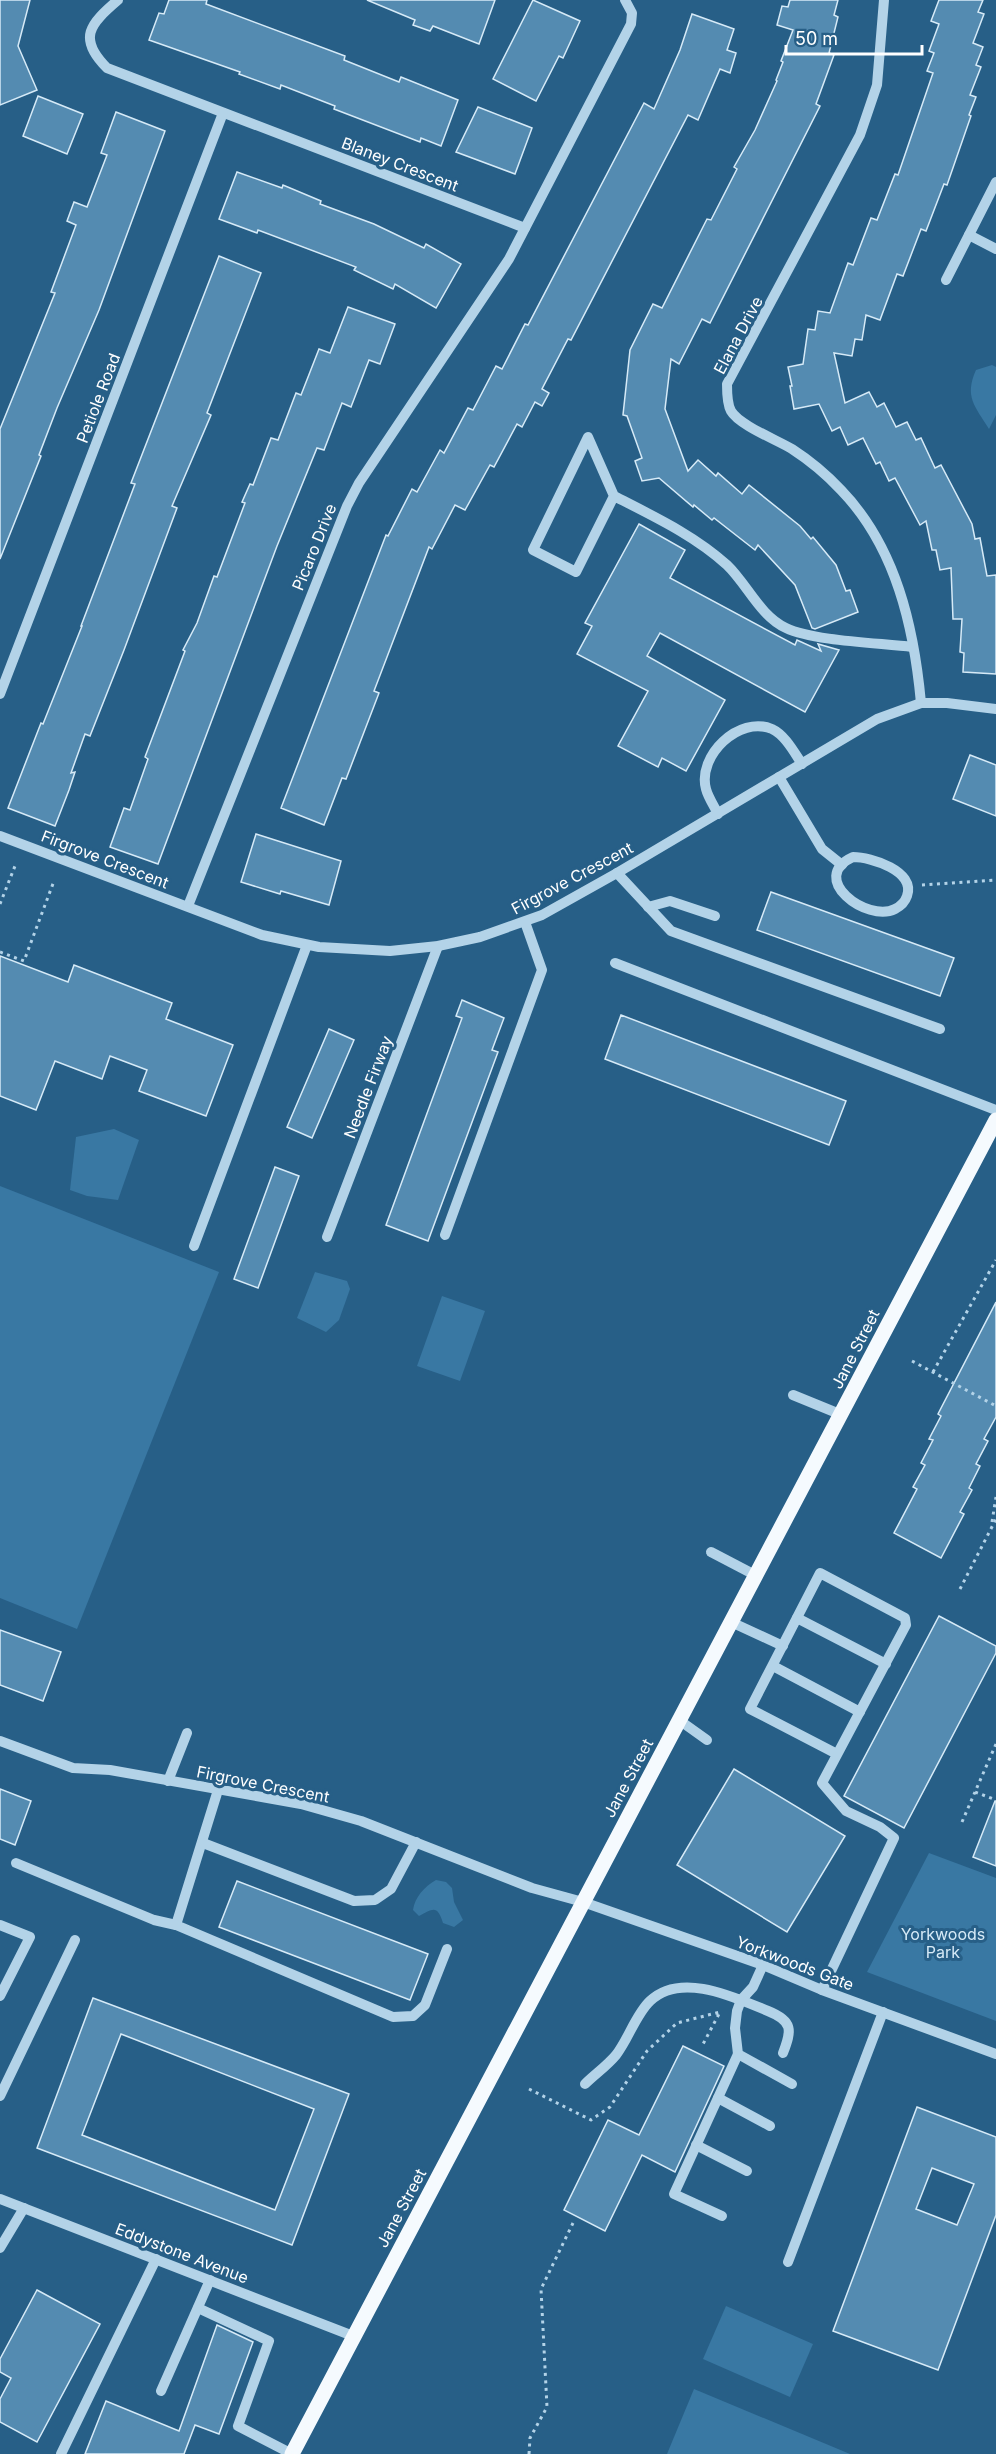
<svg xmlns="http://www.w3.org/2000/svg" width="996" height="2454" font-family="Inter,sans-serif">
<rect width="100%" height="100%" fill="#275f87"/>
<g fill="#3978a3">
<path d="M992,365L996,367V415L989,429C975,406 964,397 976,370Z"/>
<polygon points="114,1129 139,1140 118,1200 87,1196 70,1190 76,1137"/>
<polygon points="0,1186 219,1272 77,1629 0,1598"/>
<polygon points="315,1272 347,1281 350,1289 339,1320 326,1332 297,1318"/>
<polygon points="442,1296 485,1311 460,1381 417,1366"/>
<polygon points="929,1853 996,1878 996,2021 867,1972"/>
<path d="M436,1880L446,1882L452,1888L454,1902L463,1920L454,1927L443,1923C437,1904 433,1909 419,1916L413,1910C415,1897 424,1887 436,1880Z"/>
<polygon points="726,2306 813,2344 790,2397 703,2359"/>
<polygon points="694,2389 850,2454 667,2454"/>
</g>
<g fill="#548bb1" stroke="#d6eaf7" stroke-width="1.5" fill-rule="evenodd">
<polygon points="0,0 30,0 18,46 37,90 0,105"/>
<polygon points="169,0 207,0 206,4 345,56 344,60 399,82 401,77 458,100 441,146 421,138 420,142 334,109 335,106 281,85 280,89 239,74 240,72 149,40 159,13 164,14"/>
<polygon points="367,0 495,0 479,44 433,26 430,31 413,25 415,20"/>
<polygon points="533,0 580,21 563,58 559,56 536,101 493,79"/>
<polygon points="790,0 838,0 834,15 838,17 829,53 834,55 816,104 820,106 710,323 702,319 679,364 671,359 665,409 688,471 698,460 716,476 718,473 742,494 749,485 800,526 811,539 813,537 836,565 846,591 850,590 858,612 815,629 812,628 795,585 758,545 755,550 714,518 712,520 694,505 693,507 659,478 642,481 635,461 642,458 627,416 623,415 630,350 653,304 662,308 707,219 711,220 737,169 734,167 755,130 777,81 776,80 783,62 781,61 793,30 777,25 782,6 788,7"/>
<polygon points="939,0 983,0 978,12 984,14 973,43 983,47 976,65 981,67 970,95 976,97 969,115 971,116 947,185 944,184 926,231 921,229 903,276 897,274 880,320 866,315 862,340 855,339 852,356 834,353 845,403 869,392 877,407 884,403 896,427 907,422 916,440 921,438 935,468 941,465 972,524 975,539 980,538 987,576 996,575 996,674 963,672 964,653 960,652 962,619 953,619 951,568 940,570 936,550 932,550 926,521 920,525 895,478 889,481 880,462 876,464 863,438 848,445 840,427 832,431 819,404 794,409 790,386 792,386 788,367 803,364 808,329 815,330 818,311 830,313 848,263 853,265 871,218 877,220 895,174 898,175 933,73 927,71 934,53 929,51 939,24 931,21"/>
<polygon points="692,14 734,29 727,50 736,53 730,73 720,69 698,120 688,115 571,340 568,339 542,389 549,393 542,406 535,402 522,427 517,424 494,467 490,465 465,510 455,505 432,549 429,547 374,691 379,693 346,779 342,778 324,825 281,808 386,535 388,536 412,489 417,492 440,450 444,453 468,408 473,410 496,366 502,369 525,324 528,325 644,103 654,109 680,50"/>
<polygon points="38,96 83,114 67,154 23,136"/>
<polygon points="478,107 532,128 515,174 456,152"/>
<polygon points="116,112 165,131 99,310 57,408 39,455 41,456 0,559 0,429 55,293 51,292 76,225 67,221 74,202 87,207 107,155 101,153"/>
<polygon points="237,172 282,188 283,185 321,201 320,204 374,224 424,248 426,244 461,264 436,308 395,284 393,289 354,270 356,267 258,230 257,233 219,219"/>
<polygon points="219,256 261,273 207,413 211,415 172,506 177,508 124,650 90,736 85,734 71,773 75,772 69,790 55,826 8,808 41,723 43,724 82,626 81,626 135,484 131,483"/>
<polygon points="348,307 395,324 380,364 369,360 351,407 342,403 324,450 317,448 277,546 158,864 110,847 124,808 130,810 148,759 145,757 185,651 183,650 197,623 214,576 217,577 245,503 242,502 250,484 253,485 271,438 278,440 296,393 301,395 319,349 330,353"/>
<polygon points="639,524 685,550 670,578 795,645 797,640 821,651 818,644 839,650 805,712 660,633 647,656 725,700 686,771 662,758 658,767 618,746 648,691 577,654 592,626 585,623"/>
<polygon points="970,755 996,765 996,816 953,799"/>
<polygon points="256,834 341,861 329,905 281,891 280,894 241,882"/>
<polygon points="771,892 954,958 940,996 757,930"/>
<polygon points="0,956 68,982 74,965 172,1003 166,1019 233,1045 206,1116 139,1091 147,1070 110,1056 102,1079 55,1061 36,1110 0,1096"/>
<polygon points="462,1000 504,1018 492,1050 498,1052 428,1241 386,1225 462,1018 456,1016"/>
<polygon points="621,1015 846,1101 829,1145 605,1059"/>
<polygon points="329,1029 354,1040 312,1138 287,1127"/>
<polygon points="275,1167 299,1176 258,1288 234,1279"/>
<polygon points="996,1302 996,1417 984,1439 988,1441 976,1464 980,1466 969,1488 972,1490 960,1512 964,1514 941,1558 894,1533 917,1489 913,1487 925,1465 921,1463 933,1440 929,1439 941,1416 938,1414"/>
<polygon points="939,1616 996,1646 996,1653 904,1828 844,1796"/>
<polygon points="0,1630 61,1652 43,1701 0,1685"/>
<polygon points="734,1769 845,1836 787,1932 677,1865"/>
<polygon points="0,1789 31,1801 15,1845 0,1839"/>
<polygon points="995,1801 996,1801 996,1866 973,1857"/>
<polygon points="237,1881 428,1954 410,2000 219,1927"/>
<path d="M93,1998L349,2094L292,2245L37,2148ZM121,2034L314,2109L275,2210L82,2135Z"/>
<polygon points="683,2046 724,2066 675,2172 642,2155 605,2231 564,2210 608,2120 639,2135"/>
<path d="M917,2107L996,2137V2215L938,2370L833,2331ZM932,2168L974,2184L957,2225L916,2209Z"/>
<polygon points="37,2290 100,2324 37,2442 0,2422 0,2399 11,2378 0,2372 0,2359"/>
<polygon points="217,2325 253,2342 219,2434 195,2425 184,2454 85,2454 106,2401 179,2431"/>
</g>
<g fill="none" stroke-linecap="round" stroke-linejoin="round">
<g stroke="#b3d3e8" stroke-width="3" stroke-dasharray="3 4.5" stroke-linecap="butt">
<polyline points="922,885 996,880"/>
<polyline points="0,904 15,866"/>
<polyline points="0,952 24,961 54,881"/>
<polyline points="912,1361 996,1406"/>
<polyline points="933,1372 996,1260"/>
<polyline points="992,1522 996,1497"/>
<polyline points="960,1589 996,1519"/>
<polyline points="996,1744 975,1792 996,1800"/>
<polyline points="962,1822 975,1792"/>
<polyline points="529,2089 591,2120 610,2107 647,2051 677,2023 720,2012 702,2046"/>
<polyline points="529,2454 530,2438 547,2407 541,2289 573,2223"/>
</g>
<g stroke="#b3d3e8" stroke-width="10">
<path d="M118,0C90,24 77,38 107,68L525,228"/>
<path d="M884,0L877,85L860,135L727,384C727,393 727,404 731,411C739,425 777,440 792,449C809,460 827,475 841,490C896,547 914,627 921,703"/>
<polyline points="969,235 996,249"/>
<polyline points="946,280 996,182"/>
<path d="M614,496L588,437L533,550L576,572L614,496C653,516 694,535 727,565C747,584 760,616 786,628C813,641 880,643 912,647"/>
<polyline points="0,694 223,113"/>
<polyline points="779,777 822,849 842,865"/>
<path d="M718,814C714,806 708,797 706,789C697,756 739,715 772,729C785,735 794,752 802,764"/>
<polyline points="0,836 262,935 319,947 390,951 438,946 480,937 542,915 617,873 877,719 921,703 947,703 996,709"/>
<path d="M853,857C871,857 916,871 907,896C905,902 901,906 895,909C867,923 807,878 853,857Z"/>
<polyline points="617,873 671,931 940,1029"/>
<polyline points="188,906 347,506 359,483 509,259 631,24 632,13 625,0"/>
<polyline points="648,907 670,901 715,916"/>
<polyline points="615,963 996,1110"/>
<polyline points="445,1235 542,970 525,922"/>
<polyline points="327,1237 438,946"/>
<polyline points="194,1246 307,945"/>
<polyline points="793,1395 842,1415"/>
<polyline points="711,1552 755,1575"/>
<polyline points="797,1618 886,1664"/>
<polyline points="731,1622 783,1646"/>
<polyline points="773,1666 860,1712"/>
<polyline points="679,1720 707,1740"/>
<polyline points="0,1741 73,1768 110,1770 301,1804 361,1821 532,1888 583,1902 763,1965 822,1990 996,2054"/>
<polyline points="168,1781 187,1733"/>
<polyline points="218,1790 176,1925 393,2017 413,2016 425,2005 447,1949"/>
<polyline points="203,1843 354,1901 375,1900 391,1889 416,1842"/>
<polyline points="16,1863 154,1920 176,1925"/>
<polyline points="0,1925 30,1937 0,1996"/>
<polyline points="763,1965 753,1987 741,2000 737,2011 735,2028 738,2054 792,2084"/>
<polyline points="822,1990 894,1838 880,1827 846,1811 822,1783 906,1625 905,1618 820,1573 750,1709 837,1754"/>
<path d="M585,2084C595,2074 607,2066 616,2055C628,2040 636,2014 650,2001C681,1971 736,1998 768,2011C793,2021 792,2030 783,2053"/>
<polyline points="0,2096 75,1940"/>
<polyline points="718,2098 770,2126"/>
<polyline points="696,2145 747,2171"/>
<polyline points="0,2199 353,2336"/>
<polyline points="722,2216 674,2194 738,2054"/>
<polyline points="0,2248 24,2208"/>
<polyline points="788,2262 883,2012"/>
<polyline points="198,2308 269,2341 238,2426 292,2454"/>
<polyline points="161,2391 210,2280"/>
<polyline points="61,2454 156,2259"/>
</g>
<polyline stroke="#f5fafe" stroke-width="15" points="292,2454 996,1120"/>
</g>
<g text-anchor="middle" stroke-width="6" stroke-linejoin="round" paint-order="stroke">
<g font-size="16" fill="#fff" stroke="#275f87">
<text transform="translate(400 164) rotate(21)" y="6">Blaney Crescent</text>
<text transform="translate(738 335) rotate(-62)" y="6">Elana Drive</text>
<text transform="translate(98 398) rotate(-69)" y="6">Petiole Road</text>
<text transform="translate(314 547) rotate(-68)" y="6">Picaro Drive</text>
<text transform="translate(105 859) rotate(21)" y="6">Firgrove Crescent</text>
<text transform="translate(572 878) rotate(-28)" y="6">Firgrove Crescent</text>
<text transform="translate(368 1087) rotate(-69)" y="6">Needle Firway</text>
<text transform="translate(855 1349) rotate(-63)" y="6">Jane Street</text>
<text transform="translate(628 1778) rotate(-62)" y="6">Jane Street</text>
<text transform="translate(263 1784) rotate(11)" y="6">Firgrove Crescent</text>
<text transform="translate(795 1963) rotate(21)" y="6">Yorkwoods Gate</text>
<text transform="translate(401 2208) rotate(-62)" y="6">Jane Street</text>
<text transform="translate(182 2253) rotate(21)" y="6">Eddystone Avenue</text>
</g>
<g font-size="16" fill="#d6eaf7" stroke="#275f87">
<text x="943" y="1940">Yorkwoods<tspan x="943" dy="18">Park</tspan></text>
</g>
</g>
<path d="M786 45v9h136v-9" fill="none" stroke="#ffffff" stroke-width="3"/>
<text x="795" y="45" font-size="18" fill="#ffffff" stroke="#275f87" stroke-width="4.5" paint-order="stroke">50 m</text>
</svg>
